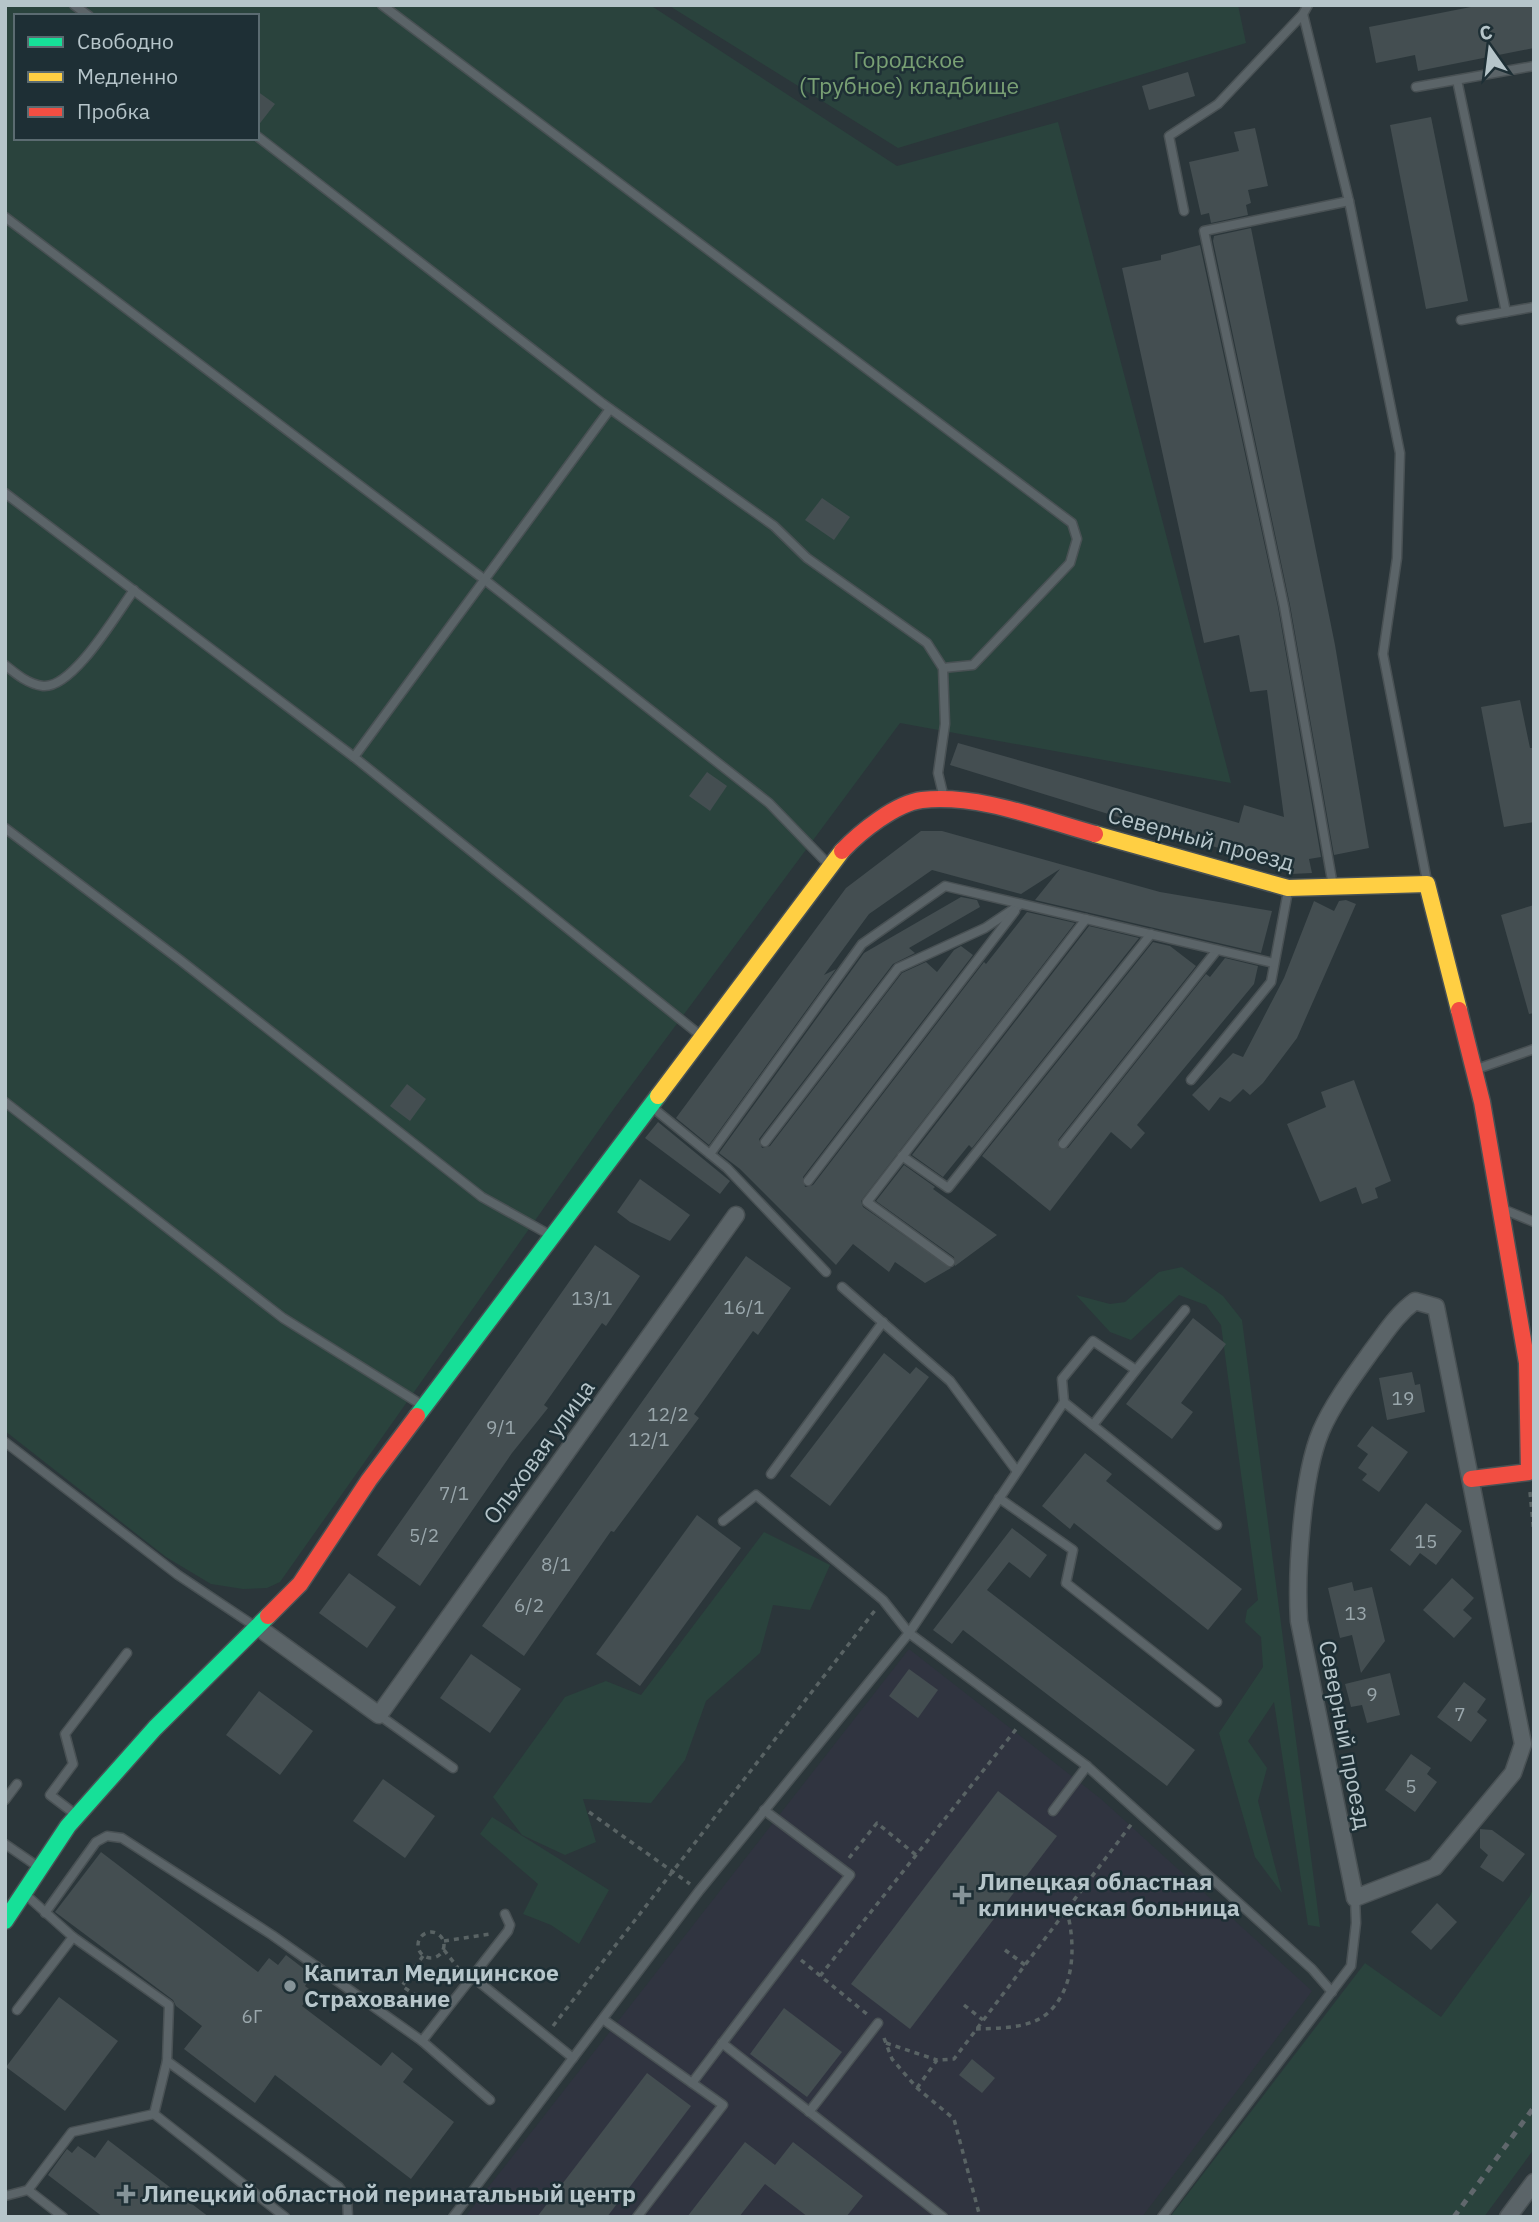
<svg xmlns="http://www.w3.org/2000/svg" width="1539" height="2222" font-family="'IBM Plex Sans',sans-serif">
<rect width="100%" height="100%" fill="#2b363a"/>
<polygon fill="#303440" points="909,1649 1101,1799 1312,1991 1142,2217 465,2217"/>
<g fill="#2a433d" fill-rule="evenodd">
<path d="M5,5H650L897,166L1058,122L1231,783L900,723L613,1110L280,1582L267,1588L243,1589L211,1584L166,1557L5,1431ZM16,16H257V138H16Z"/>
<polygon points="668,5 1238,5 1246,43 898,148"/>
<polygon points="1182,1267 1223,1296 1242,1320 1320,1927 1308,1925 1274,1702 1248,1741 1267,1768 1258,1801 1282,1893 1255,1857 1219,1733 1263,1667 1261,1637 1245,1622 1247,1610 1258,1600 1221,1325 1206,1305 1179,1295 1131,1340 1110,1332 1076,1295 1110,1304 1125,1302 1159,1272"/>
<polygon points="764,1532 830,1565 810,1610 773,1605 760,1653 706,1701 685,1760 651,1803 583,1799 596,1842 565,1855 522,1835 493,1797 565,1697 606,1681 641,1695"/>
<polygon points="492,1817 609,1890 579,1944 551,1925 523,1914 538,1884 480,1834"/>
<polygon points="1534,1886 1534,2149 1484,2217 1170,2217 1365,1963 1441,2017 1530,1896"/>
</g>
<g fill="#444e51">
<polygon points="1481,5 1534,5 1534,48 1418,71 1415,55 1376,63 1369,27"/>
<polygon points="1188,72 1195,96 1149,110 1142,86"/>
<polygon points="257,91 275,104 257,127"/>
<polygon points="1431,117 1468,301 1426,309 1390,125"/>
<polygon points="1255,128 1268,186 1248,190 1251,203 1246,205 1248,215 1211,223 1209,213 1201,215 1189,162 1239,151 1234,132"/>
<polygon points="1251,228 1335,645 1369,848 1334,855 1290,605 1213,241 1214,236"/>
<polygon points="1200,245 1278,607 1321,857 1309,859 1312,873 1291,874 1290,870 950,765 958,743 1239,823 1244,805 1284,817 1267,690 1250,692 1239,635 1204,643 1122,268 1161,260 1161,255"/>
<polygon points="822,498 850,517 834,540 805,520"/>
<polygon points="1520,700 1530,748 1534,748 1534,822 1504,827 1481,707"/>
<polygon points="707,772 727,786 710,811 689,796"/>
<polygon points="921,831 942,831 1160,892 1272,911 1261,953 1035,900 1060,869 1021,894 932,870 869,914 824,975 836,969 709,1145 676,1118 846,888"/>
<polygon points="961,897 977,900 980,907 909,948 915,953 893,964 759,1139 762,1148 770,1146 902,973 926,962 937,972 954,950 961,946 973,955 803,1177 805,1187 813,1185 984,962 986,964 1027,912 1075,923 861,1201 863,1207 951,1268 925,1283 895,1262 889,1272 853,1244 836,1265 740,1169 719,1153 864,953"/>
<polygon points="1346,900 1356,904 1297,1038 1263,1083 1250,1095 1243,1089 1230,1102 1220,1097 1209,1111 1192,1095 1233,1053 1243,1057 1284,978 1314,901 1334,911 1339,901"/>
<polygon points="1534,905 1534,1013 1529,1014 1501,915"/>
<polygon points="1089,926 1139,938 972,1148 969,1145 943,1177 912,1155"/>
<polygon points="1153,942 1170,946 1196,966 1058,1140 1060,1149 1068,1148 1206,974 1210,977 1225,958 1258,966 1254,984 1137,1125 1145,1133 1131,1149 1111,1132 1050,1211 982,1156"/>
<polygon points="1354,1080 1391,1181 1375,1188 1378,1198 1362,1204 1356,1187 1320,1202 1287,1124 1326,1107 1321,1092"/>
<polygon points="407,1084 426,1099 410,1121 390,1106"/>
<polygon points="658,1122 730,1181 720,1194 645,1138"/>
<polygon points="904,1165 935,1187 933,1189 997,1235 955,1266 954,1257 876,1201"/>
<polygon points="640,1179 690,1215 670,1241 630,1222 617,1212"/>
<polygon points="595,1245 640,1276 606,1326 602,1323 544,1405 548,1408 512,1453 420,1586 377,1555"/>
<polygon points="746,1256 791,1288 758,1335 753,1331 694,1414 699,1418 614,1532 611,1531 524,1656 482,1626"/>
<polygon points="1193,1318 1226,1344 1181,1403 1193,1412 1172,1439 1126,1404"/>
<polygon points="884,1353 910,1374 916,1367 929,1377 830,1506 790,1476"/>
<polygon points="1412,1372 1415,1385 1420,1384 1425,1412 1387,1420 1379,1378"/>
<polygon points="1372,1426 1408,1452 1379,1492 1362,1480 1367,1474 1358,1468 1368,1454 1357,1446"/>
<polygon points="1085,1453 1112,1474 1106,1481 1242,1589 1208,1630 1074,1523 1070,1529 1042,1506"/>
<polygon points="1426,1503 1462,1531 1436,1565 1420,1553 1410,1566 1390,1550"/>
<polygon points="697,1515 741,1548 640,1686 596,1654"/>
<polygon points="1012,1528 1047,1555 1030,1578 1009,1562 987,1590 1195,1750 1167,1786 963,1630 952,1644 933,1630"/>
<polygon points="349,1573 396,1607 367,1648 319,1613"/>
<polygon points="1452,1578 1474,1598 1463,1610 1472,1618 1454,1638 1423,1610"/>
<polygon points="1352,1582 1354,1591 1372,1587 1385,1641 1361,1673 1352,1635 1340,1638 1328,1588"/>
<polygon points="471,1654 521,1689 490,1733 440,1698"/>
<polygon points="909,1669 938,1690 918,1718 889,1696"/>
<polygon points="1390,1673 1400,1715 1367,1723 1362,1705 1351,1707 1345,1684"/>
<polygon points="1464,1682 1486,1699 1477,1712 1487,1720 1471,1742 1437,1717"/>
<polygon points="259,1691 313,1731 280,1775 226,1735"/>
<polygon points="1411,1754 1431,1768 1427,1774 1437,1782 1415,1812 1385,1790"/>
<polygon points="383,1779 435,1816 405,1858 353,1821"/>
<polygon points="998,1791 1057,1836 910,2029 851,1984"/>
<polygon points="1480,1829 1492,1830 1525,1854 1503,1882 1480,1867 1488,1855 1480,1848"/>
<polygon points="101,1852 258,1972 269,1958 278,1965 286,1955 312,1975 305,1986 313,1992 302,2006 381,2066 392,2052 413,2069 403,2082 454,2122 411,2179 275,2075 255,2103 184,2049 202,2026 176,2006 173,2000 55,1912"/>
<polygon points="1437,1903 1457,1922 1431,1950 1411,1932"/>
<polygon points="59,1997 118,2041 65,2111 6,2067"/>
<polygon points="784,2008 842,2052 807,2097 750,2054"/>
<polygon points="972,2059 995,2078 982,2093 959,2075"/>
<polygon points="647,2073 691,2106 607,2217 537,2217"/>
<polygon points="108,2140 209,2217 103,2217 48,2175 67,2149 72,2153 78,2146 95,2158"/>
<polygon points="745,2142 775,2165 793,2142 863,2196 846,2217 808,2217 765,2184 739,2217 687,2217"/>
</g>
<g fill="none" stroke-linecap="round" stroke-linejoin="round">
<g stroke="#495154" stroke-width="11">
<g id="lane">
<polyline points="74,5 89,16"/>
<polyline points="382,5 1072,523 1077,539 1070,563 973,665 943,668"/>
<polyline points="1308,5 1303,14 1349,201 1400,453 1397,558 1383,654 1427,881"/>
<polyline points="1457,80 1506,312"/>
<polyline points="1416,87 1534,66"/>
<polyline points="257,136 602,403 774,526 807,558 927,643 943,668 945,724 938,773 944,798"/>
<polyline points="1184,211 1169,136 1218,104 1303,14"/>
<polyline points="5,217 485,580 769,803 829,865"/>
<polyline points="1461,320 1534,307"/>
<polyline points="5,493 354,757 700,1035"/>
<path d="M5,665C16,674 28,684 43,686C73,689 117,613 134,590"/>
<polyline points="354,757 610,409"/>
<polyline points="5,828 180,960 482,1197 550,1235"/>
<polyline points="1333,886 1284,606 1204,231 1349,201"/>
<polyline points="1477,1069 1534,1049"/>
<polyline points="1191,1080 1271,982 1288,891"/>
<polyline points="5,1102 283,1318 422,1405"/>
<polyline points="653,1108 727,1168 826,1272"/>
<polyline points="765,1142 898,968 985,928 1021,904"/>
<polyline points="1063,1144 1217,950"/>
<polyline points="710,1154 862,944 945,886 1274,963"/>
<polyline points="902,1156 948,1188 1151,934"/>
<polyline points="808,1181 1015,911"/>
<polyline points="1505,1210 1534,1222"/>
<polyline points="950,1262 867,1202 1086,919"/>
<polyline points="842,1287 950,1381 1016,1470"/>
<polyline points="1064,1402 1062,1379 1093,1341 1136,1370 1185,1310"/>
<polyline points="1093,1425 1136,1370"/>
<polyline points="5,1442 178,1575 256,1627"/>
<polyline points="771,1474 883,1322"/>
<polyline points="999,1498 1073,1550 1066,1583 1217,1702"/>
<polyline points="723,1521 756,1495 883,1600 909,1633 1087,1766 1312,1969 1332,1992"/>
<polyline points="379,1715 453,1768"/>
<polyline points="5,1800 17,1784"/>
<polyline points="1053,1811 1087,1766"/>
<polyline points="75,1814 50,1795 73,1764 65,1734 127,1653"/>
<polyline points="5,1844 37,1866"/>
<polyline points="25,1894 73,1937 169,2005 167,2061 154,2114 285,2217"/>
<polyline points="45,1913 96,1842 107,1836 122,1838 272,1935 422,2041 490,2100"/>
<polyline points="479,1982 573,2058"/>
<polyline points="17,2010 73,1937"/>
<polyline points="604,2020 692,2083 850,1875 764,1810"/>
<polyline points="422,2041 508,1931 510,1925 505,1914"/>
<polyline points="722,2043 943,2217"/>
<polyline points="167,2061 339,2187 347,2199 348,2217"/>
<polyline points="809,2112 878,2023"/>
<polyline points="28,2190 63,2217"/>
<polyline points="5,2196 28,2190 72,2132 154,2114"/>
<polyline points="453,2217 699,1891 909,1633 1064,1402 1217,1525"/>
<polyline points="637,2217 723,2105 692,2083"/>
<polyline points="1162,2217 1351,1966 1356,1923 1355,1898"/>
</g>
</g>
<g stroke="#495154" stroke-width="19">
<g id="street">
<path d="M1415,1301L1436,1307L1523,1744L1513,1773L1435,1867L1355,1898L1299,1621C1296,1572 1302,1476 1321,1431C1333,1403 1355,1374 1373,1349C1386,1332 1397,1314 1415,1301Z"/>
<polyline points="259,1628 379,1715 736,1215"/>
<polyline points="1508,2217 1534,2182"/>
</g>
</g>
<g stroke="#495154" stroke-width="19">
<g id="fast">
<polyline points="417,1416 658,1096"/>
<polyline points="5,1921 68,1826 155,1728 268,1616"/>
</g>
</g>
<g stroke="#495154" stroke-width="19">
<g id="slow">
<polyline points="1095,834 1288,888 1427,884 1459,1010"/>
<polyline points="658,1096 842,851"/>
</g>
</g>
<g stroke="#495154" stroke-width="19">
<g id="jam">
<path d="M842,851C860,832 896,803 922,800C980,794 1040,819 1095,834"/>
<polyline points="1459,1010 1482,1102 1527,1363 1529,1472 1471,1479"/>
<polyline points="268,1616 300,1584 369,1480 417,1416"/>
</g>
</g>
<g stroke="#596364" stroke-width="3.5" stroke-dasharray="5 5" stroke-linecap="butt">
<polyline points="1530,1492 1534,1534"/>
<polyline points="589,1812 690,1884"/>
<polyline points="849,1858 877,1823 916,1855"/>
<circle cx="431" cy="1945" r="13"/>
<polyline points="444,1941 490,1934"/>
<polyline points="444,1950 462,1973"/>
<polyline points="1005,1950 1025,1965"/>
<polyline points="423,1956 402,1986 433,2007"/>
<polyline points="801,1960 868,2015"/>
<polyline points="820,1976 1017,1728"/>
<polyline points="964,2005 983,2020"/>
<polyline points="553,2026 876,1609"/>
<path d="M976,2029C1000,2028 1032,2029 1050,2011C1076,1985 1075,1942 1067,1911"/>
<polyline points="884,2038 892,2059 917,2088 954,2119 980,2217"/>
<polyline points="886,2043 937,2060"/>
<polyline points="917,2088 937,2060 954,2059 1133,1822"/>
</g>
<use href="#lane" stroke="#5b6468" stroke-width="8"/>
<use href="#street" stroke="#5b6468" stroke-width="16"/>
<use href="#fast" stroke="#16e098" stroke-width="16"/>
<use href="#slow" stroke="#ffcf43" stroke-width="16"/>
<use href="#jam" stroke="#f24e42" stroke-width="16"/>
<polyline stroke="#60676c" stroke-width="5" stroke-dasharray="7 7" stroke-linecap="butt" points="1454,2217 1534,2107"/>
</g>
<g fill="#859398" stroke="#1e2f35" stroke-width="2.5">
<path d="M958.5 1884.5h7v7h7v7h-7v7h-7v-7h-7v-7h7z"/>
<circle cx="290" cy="1986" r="7"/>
<path d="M122.5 2183.5h7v7h7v7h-7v7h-7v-7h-7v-7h7z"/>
</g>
<g text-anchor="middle" stroke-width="5" stroke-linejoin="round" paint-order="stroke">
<g font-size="19" fill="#9aa7ac">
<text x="592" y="1305">13/1</text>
<text x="744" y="1314">16/1</text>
<text x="1403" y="1405">19</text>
<text x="668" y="1421">12/2</text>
<text x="501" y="1434">9/1</text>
<text x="649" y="1446">12/1</text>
<text x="454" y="1500">7/1</text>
<text x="424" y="1542">5/2</text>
<text x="1426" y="1548">15</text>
<text x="556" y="1571">8/1</text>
<text x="529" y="1612">6/2</text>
<text x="1356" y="1620">13</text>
<text x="1372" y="1701">9</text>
<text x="1460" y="1721">7</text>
<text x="1411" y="1793">5</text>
<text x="252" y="2023">6Г</text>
</g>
<g font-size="23" fill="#79a074" stroke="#1e2f35">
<text x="909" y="68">Городское<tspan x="909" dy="26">(Трубное) кладбище</tspan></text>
</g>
<g font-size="23" fill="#b6c5ca" stroke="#1e2f35">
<text transform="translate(1201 839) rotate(15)" y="8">Северный проезд</text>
<text transform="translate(539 1452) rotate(-54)" y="8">Ольховая улица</text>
<text transform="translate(1345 1735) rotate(79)" y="8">Северный проезд</text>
</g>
<g font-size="23" font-weight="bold" fill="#b6c5ca" stroke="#1e2f35" text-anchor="start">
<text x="978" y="1890">Липецкая областная<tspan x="978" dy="26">клиническая больница</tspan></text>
<text x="304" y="1981">Капитал Медицинское<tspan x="304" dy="26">Страхование</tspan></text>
<text x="142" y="2202">Липецкий областной перинатальный центр</text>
</g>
</g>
<rect width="1539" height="2222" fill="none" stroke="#b6c5ca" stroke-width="14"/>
<rect x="14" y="14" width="245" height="126" fill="#1e2f35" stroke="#5b6b71" stroke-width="2"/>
<rect x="28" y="37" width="35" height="10" fill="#16e098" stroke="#5b6b71" stroke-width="2"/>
<text x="77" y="49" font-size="21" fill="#b6c5ca">Свободно</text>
<rect x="28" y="72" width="35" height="10" fill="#ffcf43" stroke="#5b6b71" stroke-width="2"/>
<text x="77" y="84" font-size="21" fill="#b6c5ca">Медленно</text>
<rect x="28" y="107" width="35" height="10" fill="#f24e42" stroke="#5b6b71" stroke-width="2"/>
<text x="77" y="119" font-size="21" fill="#b6c5ca">Пробка</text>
<g transform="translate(1490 49) rotate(346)" stroke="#1e2f35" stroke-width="5" paint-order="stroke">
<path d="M0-5L12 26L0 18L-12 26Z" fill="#b6c5ca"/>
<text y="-10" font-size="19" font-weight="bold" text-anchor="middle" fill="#b6c5ca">С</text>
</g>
</svg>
